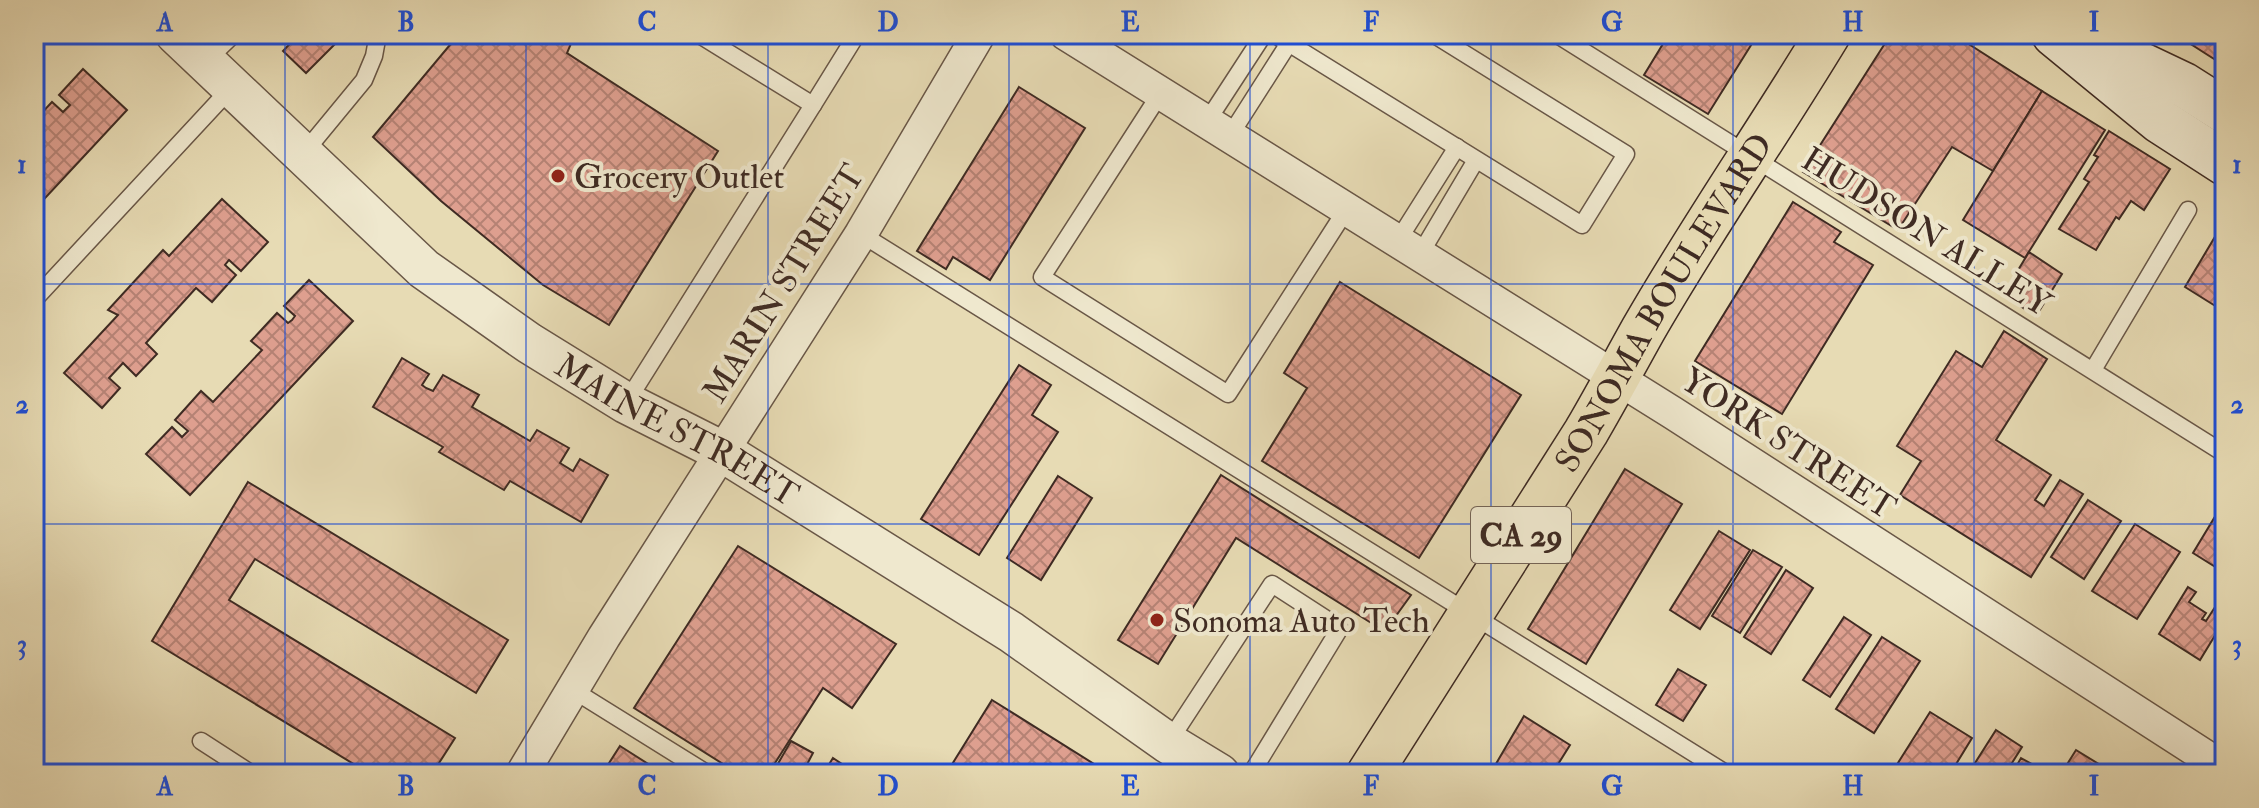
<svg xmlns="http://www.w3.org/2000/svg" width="2259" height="808" font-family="'IM FELL Double Pica',serif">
<defs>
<pattern id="building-cross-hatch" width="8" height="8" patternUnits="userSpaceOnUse" patternTransform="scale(2)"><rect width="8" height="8" fill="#de9f8f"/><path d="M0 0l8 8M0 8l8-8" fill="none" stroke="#b58274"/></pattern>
</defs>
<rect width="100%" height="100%" fill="#e7dbb4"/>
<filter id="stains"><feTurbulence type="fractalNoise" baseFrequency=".0025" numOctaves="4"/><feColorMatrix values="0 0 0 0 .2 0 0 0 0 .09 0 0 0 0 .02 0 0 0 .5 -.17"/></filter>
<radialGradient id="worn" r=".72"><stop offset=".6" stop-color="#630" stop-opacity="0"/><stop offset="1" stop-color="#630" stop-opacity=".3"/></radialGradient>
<g fill="url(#building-cross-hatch)" stroke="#3f2b23" stroke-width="2">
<polygon points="299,34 345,34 306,73 283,51"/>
<polygon points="459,34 575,34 567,53 718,151 609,325 543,285 441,201 373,137"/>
<polygon points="1669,34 1758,34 1708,114 1644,75"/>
<polygon points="1891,34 1953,34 2042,91 1993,171 1952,147 1898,230 1803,172"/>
<polygon points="2175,34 2225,34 2225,66"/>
<polygon points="83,69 127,110 34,210 34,142 36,139 34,121 52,102 63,112 70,105 59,95"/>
<polygon points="1019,87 1085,128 990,280 953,257 946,269 917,251"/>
<polygon points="2042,91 2105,130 2025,258 1963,220"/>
<polygon points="2109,131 2170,169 2144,210 2131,201 2119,219 2116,217 2096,250 2059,229 2089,182 2084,179 2098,157 2094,155"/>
<polygon points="222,199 268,242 241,271 229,260 225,265 236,275 212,302 196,288 146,343 157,354 136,376 123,363 109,378 120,388 102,408 64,373 118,315 108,310 163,250 169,256"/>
<polygon points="1793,202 1841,232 1834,242 1873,265 1782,414 1695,361"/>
<polygon points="2225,220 2225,312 2185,287"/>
<polygon points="2029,252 2062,274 2036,316 2003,295"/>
<polygon points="309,280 353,321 190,495 146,454 172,427 182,437 188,431 175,420 201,391 213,402 262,350 251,341 277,313 288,323 292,320 295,316 284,306"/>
<polygon points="1340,282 1521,395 1419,558 1262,461 1307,388 1284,373"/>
<polygon points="2004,331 2047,359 1996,440 2051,475 2035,500 2044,506 2060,480 2083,494 2031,577 1900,495 1921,461 1897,446 1956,351 1982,367"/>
<polygon points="402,358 429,374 422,385 426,388 433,391 443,375 479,395 472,407 530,441 537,430 569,448 560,463 573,471 580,459 608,475 581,522 510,481 504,490 439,452 443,447 373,407"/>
<polygon points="1019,365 1051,385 1032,415 1058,432 979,555 921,519"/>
<polygon points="1625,469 1682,504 1586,664 1528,629"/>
<polygon points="1221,475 1411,595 1393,620 1376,626 1236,538 1158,664 1118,640"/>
<polygon points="1058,476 1092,498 1041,580 1007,558"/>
<polygon points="248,482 508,640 476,693 255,559 229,600 455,738 432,774 370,774 152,641"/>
<polygon points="2088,500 2121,521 2084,579 2051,557"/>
<polygon points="2225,500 2225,573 2193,553"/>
<polygon points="2135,524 2180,552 2137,619 2092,591"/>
<polygon points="1719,531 1750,550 1700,629 1670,610"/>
<polygon points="738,546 896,644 852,708 823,688 768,774 739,774 634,708"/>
<polygon points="1753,550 1782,567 1740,633 1712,616"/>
<polygon points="1786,570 1813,588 1771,654 1744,637"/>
<polygon points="2188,587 2196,592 2189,602 2206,613 2202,619 2206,621 2217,604 2225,609 2225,619 2200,660 2159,634"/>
<polygon points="1844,617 1871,635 1830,697 1803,680"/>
<polygon points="1882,637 1920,661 1874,733 1836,709"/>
<polygon points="1678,669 1706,685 1683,721 1656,705"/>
<polygon points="992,700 1110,774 946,774"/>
<polygon points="1930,712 1972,738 1950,774 1891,774"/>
<polygon points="1524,716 1570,745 1552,774 1490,774"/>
<polygon points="1996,730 2022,747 2005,774 1968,774"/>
<polygon points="791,741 813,753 802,774 772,774"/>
<polygon points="620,746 664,774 602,774"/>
<polygon points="2076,750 2115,774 2061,774"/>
<polygon points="833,758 854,772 853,774 823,774"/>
<polygon points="2021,758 2048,773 2048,774 2012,774"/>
</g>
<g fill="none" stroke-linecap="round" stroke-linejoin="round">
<g stroke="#695747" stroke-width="19">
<g id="service">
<polyline points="698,34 813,105 857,34"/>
<polyline points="1274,34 1582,225 1626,154 1433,34"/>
<polyline points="1556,34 2225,454"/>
<polyline points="206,61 234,34"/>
<polyline points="1160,94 1042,277 1228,394 1346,210"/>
<polyline points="1206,123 1264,34"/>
<polyline points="1229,137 1289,43"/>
<polyline points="303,154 364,80 374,56 378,34"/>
<polyline points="861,234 1727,774"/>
<polyline points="1397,242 1457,147"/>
<polyline points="1419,256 1476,160"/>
<polyline points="34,300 231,88"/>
<polyline points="2093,370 2188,210"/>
<polyline points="626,403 813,105"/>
<polyline points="573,690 708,774"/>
<polyline points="201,741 252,774"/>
<polyline points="1168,743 1272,584 1340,628 1251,774"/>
</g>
</g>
<g stroke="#695747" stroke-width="35">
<g id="minor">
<polyline points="1066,34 1673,413 2214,762 2225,767"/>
<polyline points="522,774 604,637 861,234 979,34"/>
</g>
</g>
<g stroke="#695747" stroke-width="43">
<g id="tertiary">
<path id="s1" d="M176,34L424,269L529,343L626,403L723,452L1011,632L1168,743L1219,774"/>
</g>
</g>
<g stroke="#3f2b23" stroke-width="47">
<g id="secondary">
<polyline points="2054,34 2160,121 2225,163"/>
<polyline points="2085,38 2184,85 2225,111"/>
</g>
</g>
<g stroke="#3f2b23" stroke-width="47">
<g id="primary">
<path id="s2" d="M1369,774L1586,432C1606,398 1624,364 1643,330C1701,229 1768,133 1828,34"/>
</g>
</g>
<use href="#service" stroke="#efe8ce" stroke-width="16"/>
<use href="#minor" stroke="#efe8ce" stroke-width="32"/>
<use href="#tertiary" stroke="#efe8ce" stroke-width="40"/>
<use href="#secondary" stroke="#efe8ce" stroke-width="44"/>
<use href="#primary" stroke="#e7dbb4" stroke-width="44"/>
</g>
<path fill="none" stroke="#1d4ed8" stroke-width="2" stroke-opacity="0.55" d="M285,34V774M526,34V774M768,34V774M1009,34V774M1250,34V774M1491,34V774M1733,34V774M1974,34V774M34,284H2225M34,524H2225"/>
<g fill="#8f2418" stroke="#efe8ce" stroke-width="3">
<circle cx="558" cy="176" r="8"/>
<circle cx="1157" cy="620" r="8"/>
</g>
<g text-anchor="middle" stroke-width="8" stroke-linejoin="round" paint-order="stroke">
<rect fill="#efe8ce" stroke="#746456" stroke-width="2" x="1471" y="507" width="100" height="56" rx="6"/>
<g font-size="32" font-weight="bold" fill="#3f2b23">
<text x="1521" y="546">CA 29</text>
</g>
<g font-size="34" fill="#3f2b23" stroke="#efe8ce" text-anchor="start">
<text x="574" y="188">Grocery Outlet</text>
<text x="1173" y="632">Sonoma Auto Tech</text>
</g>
<g font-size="34" fill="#3f2b23" stroke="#efe8ce">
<text transform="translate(1927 231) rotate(32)" y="12">HUDSON ALLEY</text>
<text transform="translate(783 283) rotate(-58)" y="12">MARIN STREET</text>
<text dy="12" stroke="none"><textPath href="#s2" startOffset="556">SONOMA BOULEVARD</textPath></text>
<text dy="12" stroke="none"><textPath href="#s1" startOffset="642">MAINE STREET</textPath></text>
<text transform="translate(1789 443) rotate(33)" y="12">YORK STREET</text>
</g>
</g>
<rect width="2259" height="808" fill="none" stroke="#e7dbb4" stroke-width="88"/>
<rect x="44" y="44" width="2171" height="720" fill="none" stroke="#1d4ed8" stroke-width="3"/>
<g font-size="26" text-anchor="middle" font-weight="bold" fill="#1d4ed8">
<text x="165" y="31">A</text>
<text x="406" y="31">B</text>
<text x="647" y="31">C</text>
<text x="888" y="31">D</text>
<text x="1130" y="31">E</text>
<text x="1371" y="31">F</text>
<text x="1612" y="31">G</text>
<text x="1853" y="31">H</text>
<text x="2094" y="31">I</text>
<text x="22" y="173">1</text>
<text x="2237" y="173">1</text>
<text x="22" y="413">2</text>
<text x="2237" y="413">2</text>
<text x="22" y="653">3</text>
<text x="2237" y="653">3</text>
<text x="165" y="795">A</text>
<text x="406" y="795">B</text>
<text x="647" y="795">C</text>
<text x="888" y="795">D</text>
<text x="1130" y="795">E</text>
<text x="1371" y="795">F</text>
<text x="1612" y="795">G</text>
<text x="1853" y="795">H</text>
<text x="2094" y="795">I</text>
</g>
<rect width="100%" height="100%" filter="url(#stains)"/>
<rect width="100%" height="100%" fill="url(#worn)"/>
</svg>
